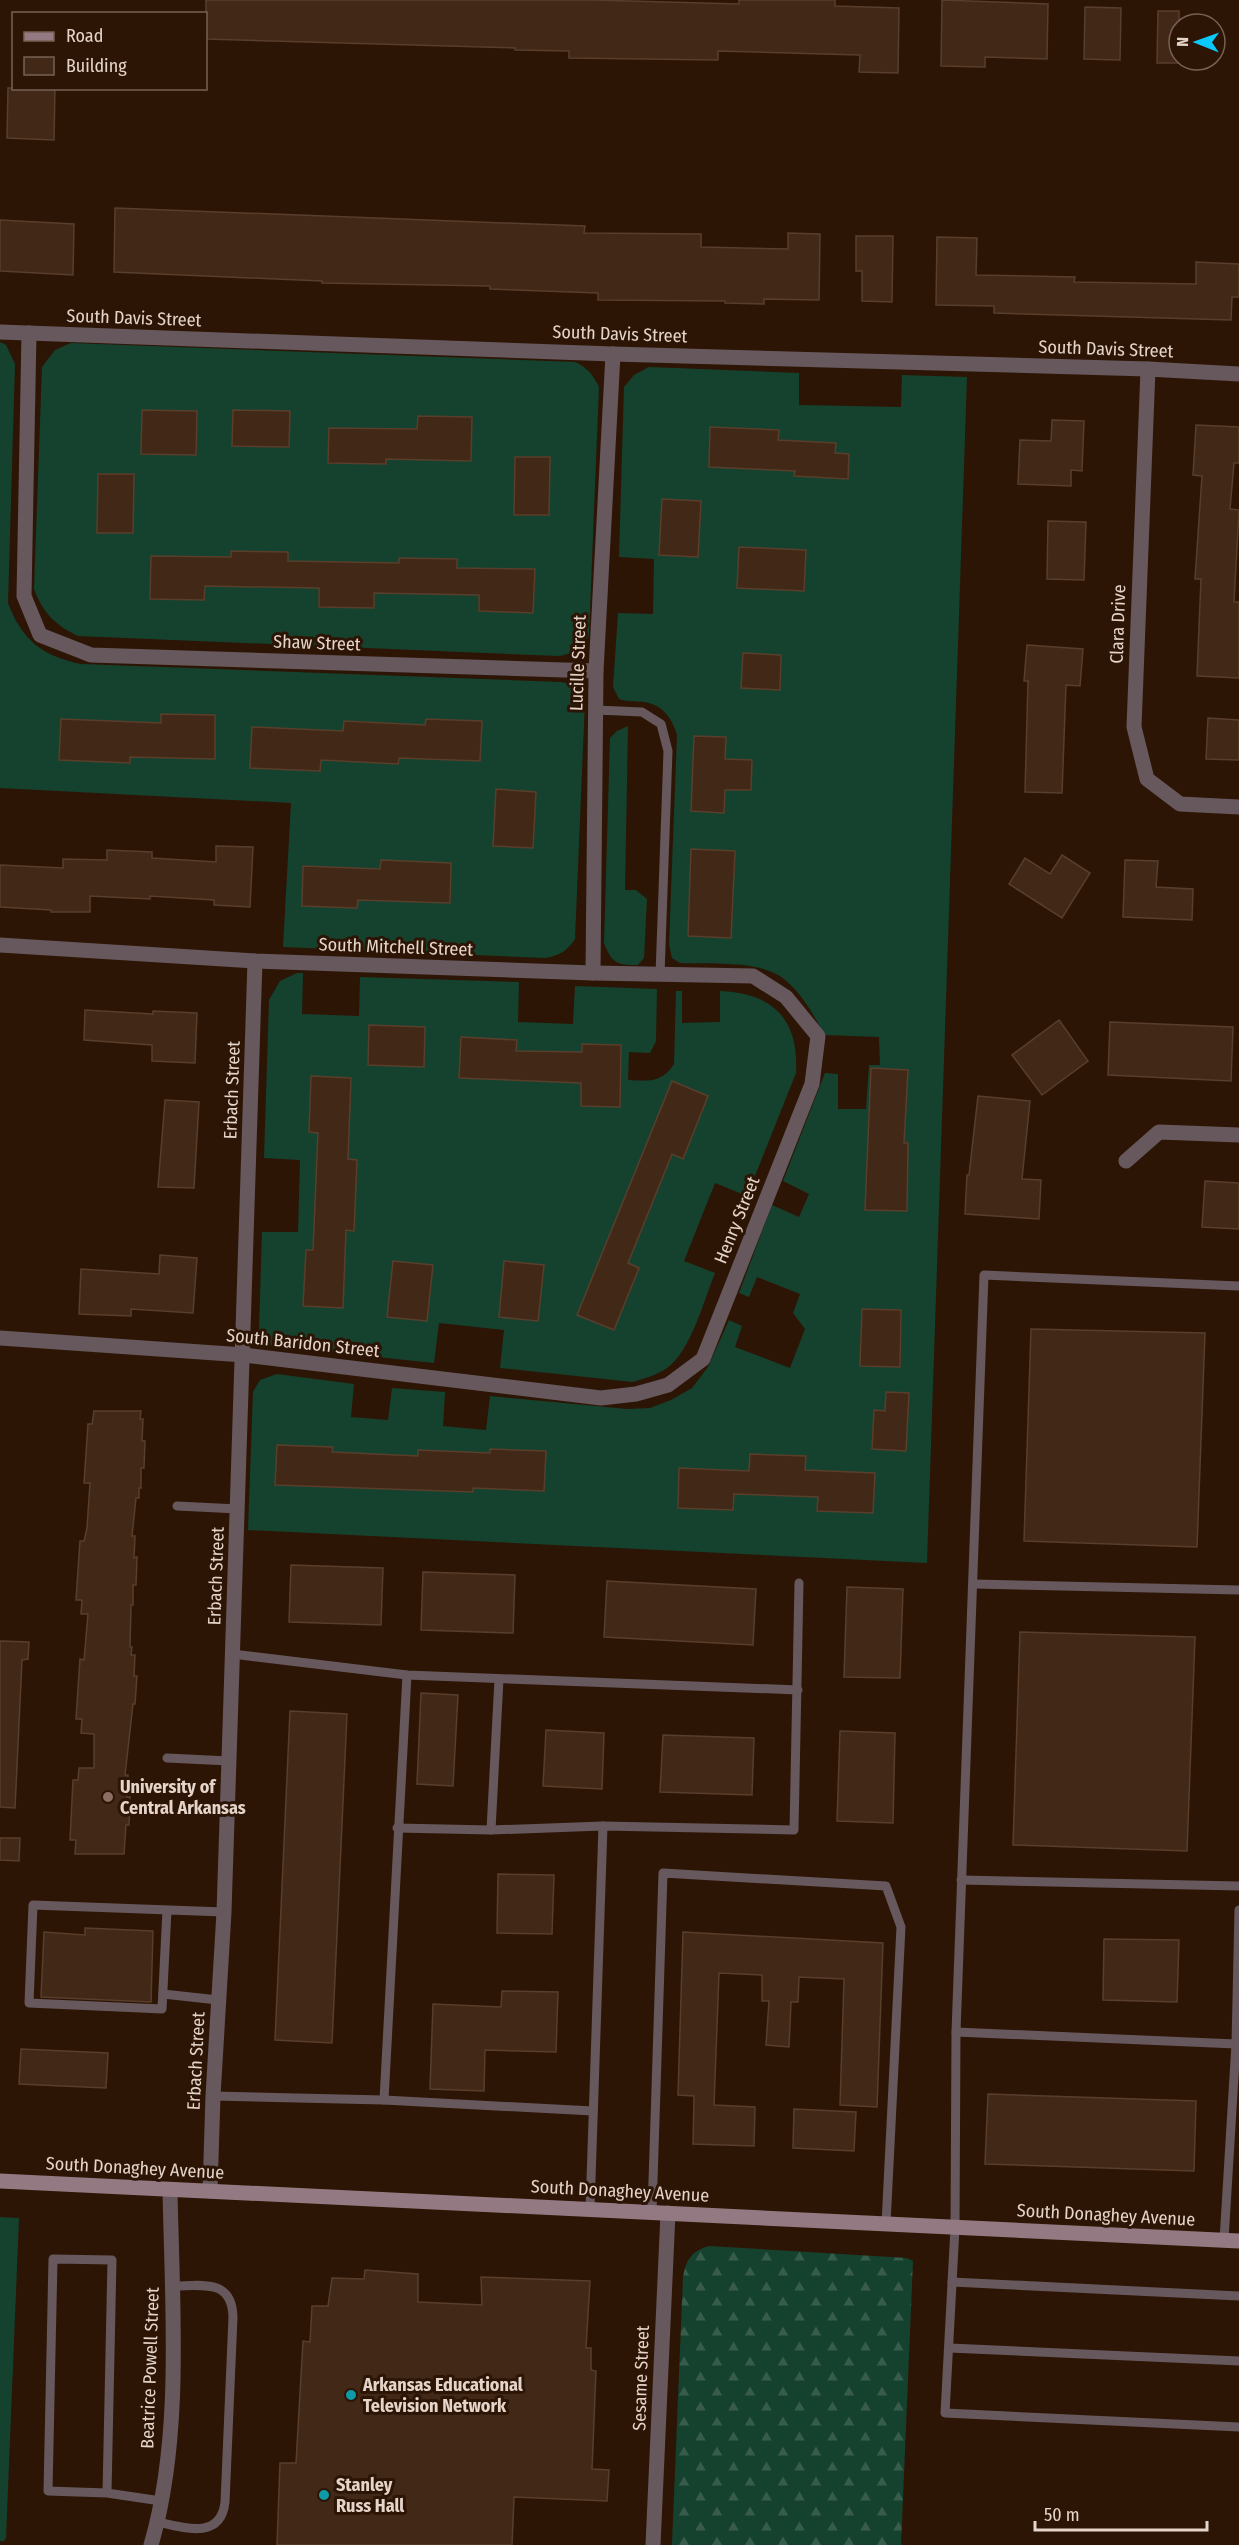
<svg xmlns="http://www.w3.org/2000/svg" width="1239" height="2545" font-family="'Fira Sans Condensed',sans-serif">
<defs>
<pattern id="forest-firs" width="22" height="20" patternUnits="userSpaceOnUse" patternTransform="scale(1.5)"><rect width="22" height="20" fill="#15422e"/><path d="M5 1l3.5 6h-7zM16 11l3.5 6h-7z" fill="#375c4b"/></pattern>
</defs>
<rect width="100%" height="100%" fill="#2d1505"/>
<g fill="#15422e">
<path d="M0,342L6,345L15,364L8,603C22,640 42,656 81,664L560,682C574,684 579,688 585,700L575,939C567,951 560,955 546,958L283,947L291,803L0,788Z"/>
<path d="M71,343L575,362C588,368 593,375 599,387L589,635C582,650 574,653 559,656L78,636C55,625 43,613 34,589L42,367L55,350Z"/>
<path d="M649,367L799,373V405L901,407L902,375L967,377L927,1563L248,1530L253,1392L260,1380L277,1374L354,1384L351,1417L388,1420L392,1388L445,1392L443,1426L486,1430L490,1396L627,1409L650,1408L671,1400L692,1388L708,1367L729,1320L742,1326L735,1347L790,1368L805,1329L793,1313L800,1294L757,1277L749,1297L739,1293L772,1205L799,1217L809,1194L783,1181L825,1073L838,1074V1109H866L869,1065H880L879,1037L825,1035C814,1016 802,993 784,979C757,959 713,965 680,963L672,958L669,944L677,735C672,718 663,705 644,702C635,701 627,702 619,699L613,687L618,613L653,614L654,559L619,557L624,387L634,375Z"/>
<path d="M628,726L625,890H636L647,899L644,958L638,965C616,965 612,963 604,943L610,738L617,731Z"/>
<path d="M297,973H303L302,1014L359,1016L360,977L519,982L518,1022L573,1024L575,986L657,989L656,1041L650,1053L629,1052L628,1080C649,1081 662,1083 674,1064L676,991H682V1023L720,1022V991C773,993 799,1019 796,1073L747,1196L715,1183L684,1261L715,1273C704,1300 691,1351 667,1368C657,1375 645,1378 633,1382L500,1368L504,1330L439,1323L434,1363L272,1346L263,1338L259,1330L262,1232H298L300,1160L264,1158L269,1000L280,981Z"/>
<polygon points="0,2217 19,2218 6,2538 4,2541 0,2541"/>
</g>
<path fill="url(#forest-firs)" d="M709,2246L907,2258L913,2261L901,2545H672L683,2277C686,2259 692,2251 709,2246Z"/>
<g fill="#412817" stroke="#593e2c" stroke-width="1.5">
<polygon points="206,0 593,0 739,4 739,0 835,0 835,6 899,8 898,73 859,72 860,55 718,51 718,60 569,58 569,51 515,50 515,48 206,39"/>
<polygon points="942,0 1048,4 1047,59 985,57 985,67 941,66"/>
<polygon points="1085,7 1121,8 1120,60 1084,59"/>
<polygon points="1158,11 1179,11 1179,63 1157,63"/>
<polygon points="8,88 55,88 54,140 7,138"/>
<polygon points="115,208 585,226 584,233 701,234 701,247 788,249 788,233 820,234 819,300 764,299 764,304 725,303 725,301 598,300 598,293 490,289 490,286 322,283 322,281 276,279 114,272"/>
<polygon points="0,220 74,224 73,275 0,271"/>
<polygon points="856,236 893,236 892,302 862,301 862,271 856,271"/>
<polygon points="937,237 977,238 976,275 1075,277 1074,282 1196,284 1196,262 1239,264 1239,297 1232,297 1231,320 994,313 994,306 936,305"/>
<polygon points="142,410 197,411 196,455 141,454"/>
<polygon points="233,410 290,411 289,447 232,446"/>
<polygon points="418,416 472,417 471,461 386,459 386,464 328,463 329,428 417,429"/>
<polygon points="1052,420 1084,421 1082,471 1071,470 1071,486 1018,484 1020,440 1051,441"/>
<polygon points="1196,425 1239,427 1239,463 1234,463 1230,509 1239,510 1234,602 1239,602 1239,678 1197,676 1201,579 1195,579 1202,476 1193,475"/>
<polygon points="710,427 779,430 778,440 836,443 835,453 849,454 848,479 794,476 795,471 709,467"/>
<polygon points="515,457 550,457 549,515 514,515"/>
<polygon points="98,474 134,474 133,533 97,533"/>
<polygon points="662,499 701,501 698,557 659,555"/>
<polygon points="1048,521 1086,522 1084,580 1047,579"/>
<polygon points="739,547 806,550 804,591 737,588"/>
<polygon points="231,551 288,552 288,561 399,563 399,558 457,559 457,568 535,569 533,613 479,611 479,595 374,593 374,608 319,607 319,588 205,586 204,600 150,599 151,556 231,557"/>
<polygon points="1027,645 1083,649 1080,686 1066,685 1062,793 1025,792 1028,681 1024,681"/>
<polygon points="743,653 781,655 780,690 741,688"/>
<polygon points="161,714 215,715 215,759 130,757 130,763 59,760 61,719 161,723"/>
<polygon points="1208,718 1239,720 1239,760 1206,759"/>
<polygon points="426,719 482,721 480,761 399,758 398,764 321,760 320,771 250,768 252,727 343,731 344,721 425,725"/>
<polygon points="694,736 726,737 725,759 752,760 751,790 725,790 724,813 691,811"/>
<polygon points="496,789 536,792 533,848 493,846"/>
<polygon points="216,846 253,847 250,907 214,905 214,900 150,896 150,899 90,896 90,912 51,912 51,910 0,907 0,865 63,868 63,859 107,860 107,850 152,852 152,858 216,862"/>
<polygon points="691,849 735,851 731,938 688,936"/>
<polygon points="1062,855 1090,873 1062,918 1009,884 1025,858 1050,874"/>
<polygon points="381,860 451,863 450,903 358,900 357,908 302,906 303,866 380,869"/>
<polygon points="1125,860 1158,861 1156,887 1193,889 1192,920 1123,917"/>
<polygon points="85,1010 153,1014 153,1011 197,1013 195,1063 152,1061 152,1045 84,1040"/>
<polygon points="1059,1020 1088,1061 1042,1095 1012,1055"/>
<polygon points="1110,1022 1233,1027 1231,1081 1108,1075"/>
<polygon points="369,1025 425,1027 424,1067 368,1065"/>
<polygon points="461,1037 517,1040 516,1051 582,1052 582,1044 621,1045 620,1107 581,1106 581,1083 459,1078"/>
<polygon points="871,1068 908,1070 904,1143 908,1143 907,1211 865,1210"/>
<polygon points="311,1076 351,1078 348,1159 357,1160 354,1231 346,1230 343,1308 303,1306 306,1250 313,1250 318,1133 309,1132"/>
<polygon points="672,1081 708,1096 683,1159 672,1154 628,1263 639,1268 614,1330 577,1315"/>
<polygon points="978,1096 1030,1101 1022,1179 1041,1180 1039,1219 965,1214 967,1175 969,1175"/>
<polygon points="165,1100 199,1102 194,1188 158,1187"/>
<polygon points="1205,1181 1239,1183 1239,1229 1202,1227"/>
<polygon points="160,1255 197,1258 193,1313 131,1309 131,1316 79,1314 81,1269 159,1274"/>
<polygon points="393,1261 433,1265 427,1321 387,1317"/>
<polygon points="504,1261 544,1265 538,1321 499,1317"/>
<polygon points="862,1309 901,1310 900,1367 860,1366"/>
<polygon points="1031,1329 1205,1333 1197,1547 1024,1541"/>
<polygon points="886,1392 909,1393 906,1451 872,1449 874,1410 885,1411"/>
<polygon points="94,1411 141,1411 140,1419 143,1419 142,1441 145,1441 144,1468 141,1468 141,1488 139,1488 139,1498 136,1498 132,1536 135,1536 134,1558 137,1557 136,1585 133,1585 133,1605 131,1605 130,1647 132,1647 131,1655 135,1655 134,1676 137,1676 135,1704 133,1704 125,1775 128,1775 127,1797 130,1797 129,1825 126,1825 124,1854 75,1854 76,1840 70,1840 73,1780 78,1780 79,1768 94,1768 94,1734 81,1733 82,1719 76,1719 80,1659 84,1660 88,1614 81,1614 82,1600 76,1600 80,1541 84,1541 87,1528 90,1483 84,1483 88,1424 92,1424"/>
<polygon points="277,1445 333,1447 332,1452 418,1456 418,1450 490,1453 490,1449 546,1451 544,1491 473,1488 473,1492 275,1485"/>
<polygon points="750,1454 806,1456 805,1470 875,1473 873,1513 817,1511 818,1497 734,1494 733,1510 678,1508 679,1468 749,1471"/>
<polygon points="291,1565 383,1568 381,1625 289,1622"/>
<polygon points="423,1572 515,1575 513,1633 421,1630"/>
<polygon points="607,1581 756,1589 753,1645 604,1637"/>
<polygon points="847,1587 903,1589 900,1678 844,1677"/>
<polygon points="1020,1632 1195,1637 1187,1851 1013,1845"/>
<polygon points="0,1641 29,1642 28,1659 22,1660 15,1808 0,1807"/>
<polygon points="421,1693 458,1695 453,1786 417,1784"/>
<polygon points="290,1711 347,1714 332,2043 275,2040"/>
<polygon points="546,1730 604,1733 602,1789 543,1786"/>
<polygon points="840,1731 895,1733 893,1823 837,1821"/>
<polygon points="663,1735 754,1738 752,1795 660,1792"/>
<polygon points="0,1838 20,1838 19,1861 0,1860"/>
<polygon points="498,1874 554,1875 552,1934 497,1933"/>
<polygon points="85,1928 153,1931 151,2002 41,1997 44,1932 85,1935"/>
<polygon points="683,1932 883,1943 877,2107 840,2105 844,1979 799,1977 798,2002 791,2002 789,2047 766,2045 769,2001 762,2001 762,1975 719,1973 714,2105 755,2107 754,2146 693,2144 694,2096 678,2095"/>
<polygon points="1104,1939 1179,1940 1177,2002 1103,2000"/>
<polygon points="502,1991 558,1992 556,2052 485,2050 484,2091 430,2089 433,2004 501,2007"/>
<polygon points="21,2049 108,2053 106,2088 19,2084"/>
<polygon points="988,2094 1196,2101 1194,2171 985,2164"/>
<polygon points="794,2109 856,2112 854,2151 793,2148"/>
<polygon points="365,2270 418,2274 418,2302 482,2305 481,2277 590,2281 586,2348 591,2348 591,2370 596,2371 592,2469 609,2470 607,2501 514,2497 512,2545 277,2545 280,2463 296,2463 303,2341 310,2342 312,2306 328,2306 332,2278 364,2279"/>
</g>
<g fill="none" stroke-linecap="round" stroke-linejoin="round">
<g stroke="#67585d" stroke-width="9">
<polyline points="596,710 642,712 661,724 668,751 660,975"/>
<polyline points="1239,1286 984,1275 956,2032 955,2228 945,2413 1239,2427"/>
<polyline points="177,1506 238,1509"/>
<polyline points="974,1584 1239,1590"/>
<polyline points="232,1654 407,1675 798,1690"/>
<polyline points="167,1758 229,1761"/>
<polyline points="397,1828 491,1830 603,1826 794,1830 799,1583"/>
<polyline points="491,1830 499,1679"/>
<polyline points="961,1880 1239,1886"/>
<polyline points="167,1910 162,2009 29,2003 33,1905 224,1912"/>
<polyline points="163,1994 218,2000"/>
<polyline points="956,2032 1236,2044"/>
<polyline points="213,2096 384,2100 593,2111"/>
<polyline points="384,2100 407,1675"/>
<polyline points="590,2209 603,1826"/>
<polyline points="652,2212 663,1873 886,1886 901,1927 886,2224"/>
<polyline points="1224,2240 1236,2044 1239,1910"/>
<polyline points="952,2282 1239,2296"/>
<polyline points="949,2348 1239,2361"/>
<polyline points="107,2493 112,2260 53,2259 48,2491 107,2493 161,2501"/>
<path d="M158,2522C184,2528 221,2540 225,2502L233,2317C232,2278 201,2286 172,2286"/>
</g>
<g stroke="#67585d" stroke-width="15">
<polyline points="0,332 613,354 1148,369 1239,374"/>
<polyline points="29,333 24,596 40,635 91,655 596,671"/>
<polyline points="1148,369 1134,727 1147,779 1180,804 1239,807"/>
<polyline points="0,945 255,961 593,973 753,976 786,997 818,1036 812,1084 703,1359 668,1385 636,1394 601,1398 244,1355 0,1338"/>
<polyline points="593,973 596,671 613,354"/>
<polyline points="1126,1161 1159,1132 1239,1135"/>
<polyline points="210,2191 213,2096 224,1912 255,961"/>
<path d="M151,2545C183,2436 172,2303 170,2190"/>
<polyline points="653,2545 668,2213"/>
</g>
<polyline stroke="#937a82" stroke-width="15" points="0,2181 1239,2241"/>
</g>
<circle fill="#8d6e63" stroke="#2d1505" stroke-width="2" cx="108" cy="1797" r="6"/>
<g fill="#0f9aa8" stroke="#2d1505" stroke-width="2">
<circle cx="351" cy="2395" r="6"/>
<circle cx="324" cy="2495" r="6"/>
</g>
<g text-anchor="middle" stroke-width="6" stroke-linejoin="round" paint-order="stroke">
<g font-size="18" fill="#e5d4ca" stroke="#2d1505">
<text transform="translate(134 318) rotate(2)" y="6">South Davis Street</text>
<text transform="translate(620 334) rotate(2)" y="6">South Davis Street</text>
<text transform="translate(1106 349) rotate(2)" y="6">South Davis Street</text>
<text transform="translate(1118 624) rotate(-88)" y="6">Clara Drive</text>
<text transform="translate(317 643) rotate(2)" y="6">Shaw Street</text>
<text transform="translate(578 663) rotate(-88)" y="6">Lucille Street</text>
<text transform="translate(396 947) rotate(2)" y="6">South Mitchell Street</text>
<text transform="translate(232 1090) rotate(-88)" y="6">Erbach Street</text>
<text transform="translate(737 1220) rotate(-68)" y="6">Henry Street</text>
<text transform="translate(303 1343) rotate(6)" y="6">South Baridon Street</text>
<text transform="translate(216 1576) rotate(-88)" y="6">Erbach Street</text>
<text transform="translate(196 2061) rotate(-87)" y="6">Erbach Street</text>
<text transform="translate(135 2168) rotate(3)" y="6">South Donaghey Avenue</text>
<text transform="translate(620 2191) rotate(3)" y="6">South Donaghey Avenue</text>
<text transform="translate(1106 2215) rotate(3)" y="6">South Donaghey Avenue</text>
<text transform="translate(150 2368) rotate(-88)" y="6">Beatrice Powell Street</text>
<text transform="translate(641 2378) rotate(-88)" y="6">Sesame Street</text>
</g>
<g font-size="18" font-weight="bold" fill="#e5d4ca" stroke="#2d1505" text-anchor="start">
<text x="120" y="1793">University of<tspan x="120" dy="21">Central Arkansas</tspan></text>
<text x="363" y="2391">Arkansas Educational<tspan x="363" dy="21">Television Network</tspan></text>
<text x="336" y="2491">Stanley<tspan x="336" dy="21">Russ Hall</tspan></text>
</g>
</g>
<rect x="12" y="12" width="195" height="78" fill="#2d1505" stroke="#776154" stroke-width="1.5"/>
<rect x="24" y="32" width="30" height="9" fill="#937a82" stroke="#776154" stroke-width="1.5"/>
<text x="66" y="42" font-size="18" fill="#e5d4ca">Road</text>
<rect x="24" y="57" width="30" height="18" fill="#412817" stroke="#776154" stroke-width="1.5"/>
<text x="66" y="72" font-size="18" fill="#e5d4ca">Building</text>
<g transform="translate(1197 42) rotate(271)"><circle r="28" fill="#2d1505" stroke="#776154" stroke-width="1.5"/>
<path d="M0-4.5L10 22L0 15L-10 22Z" fill="#09cafa"/>
<text y="-9" font-size="16" font-weight="bold" text-anchor="middle" fill="#e5d4ca">N</text>
</g>
<path d="M1035 2521v9h172v-9" fill="none" stroke="#e5d4ca" stroke-width="3"/>
<text x="1044" y="2521" font-size="18" fill="#e5d4ca" stroke="#2d1505" stroke-width="4.5" paint-order="stroke">50 m</text>
</svg>
